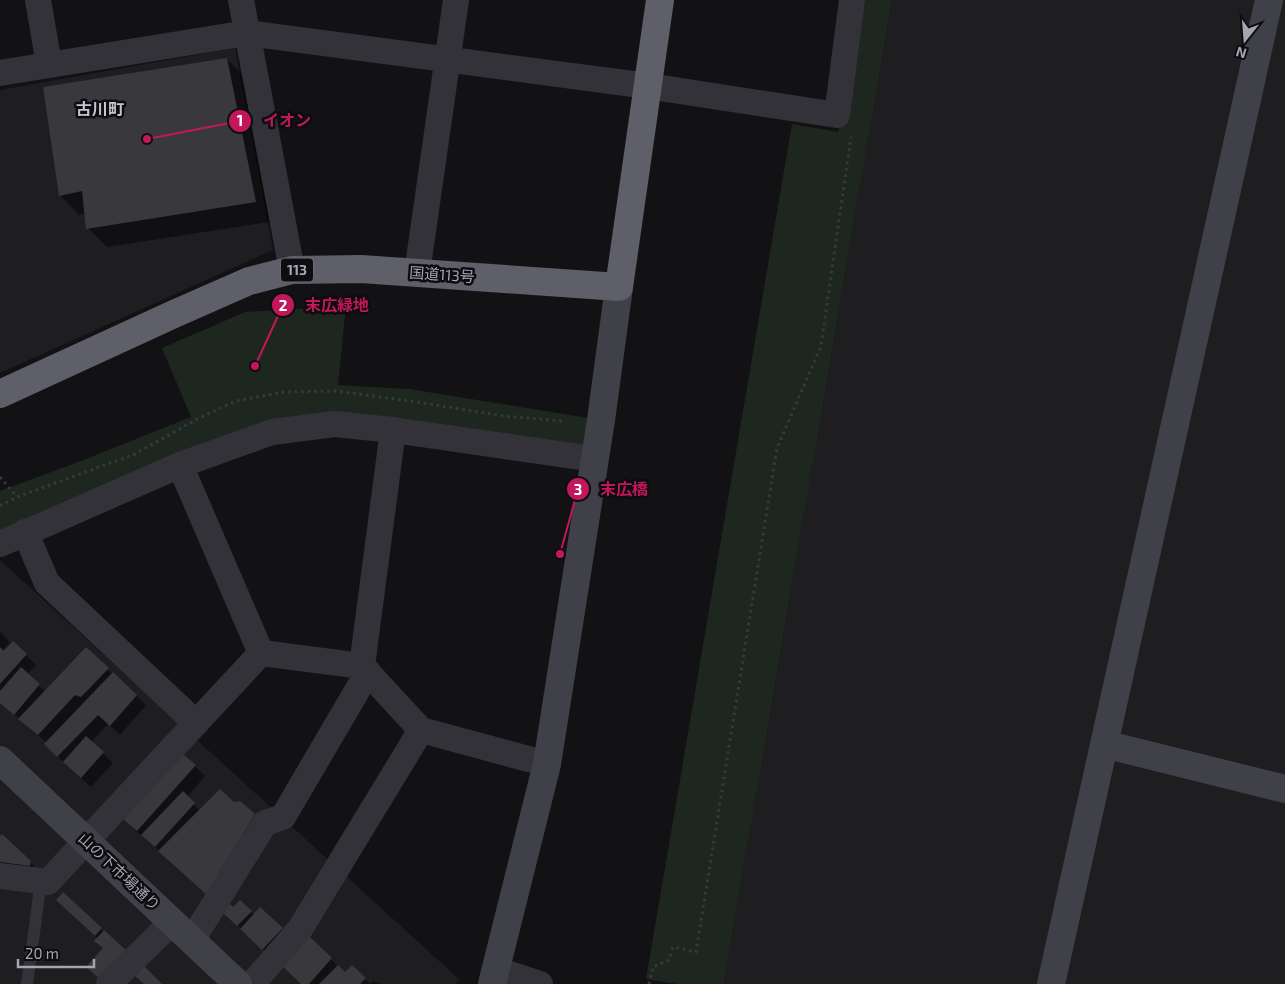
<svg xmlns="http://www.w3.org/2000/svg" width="1285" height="984" font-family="'Exo 2','Noto Sans JP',sans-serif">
<rect width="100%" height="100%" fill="#121113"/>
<g fill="#1e1d20">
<polygon points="892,0 1285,0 1285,984 724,984"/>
<polygon points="235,48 273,250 0,373 0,90"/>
<polygon points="0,560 460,980 455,984 0,984"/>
</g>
<g fill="#1e2620">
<polygon points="856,0 892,0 724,984 677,984 646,979 792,124 838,132"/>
<polygon points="346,306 338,385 409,389 601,420 594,459 393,430 272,432 0,544 0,491 86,459 191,417 162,348 245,312"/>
</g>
<g fill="#0007">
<polygon points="227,59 246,78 275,221 107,247 88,228 86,213 79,215 60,195"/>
<polygon points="0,632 10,642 2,651 4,653 13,643 26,655 36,665 27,675 46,692 86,649 146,705 120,735 108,724 91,742 113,763 91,787 55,754 47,743 0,702"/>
<polygon points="183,755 205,776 187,797 200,811 239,802 270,830 164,855 134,829"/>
<polygon points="0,836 30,862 40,872 0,870"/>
<polygon points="63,894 104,932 98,939 58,900"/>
<polygon points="240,902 254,915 282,929 292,939 273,959 222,910 233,909"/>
<polygon points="308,937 345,973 352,967 370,984 373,981 380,984 302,984"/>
</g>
<g fill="#39393d">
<polygon points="227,58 256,202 86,229 82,191 59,196 43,87"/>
<polygon points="13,641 27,654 0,684 0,647 4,651"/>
<polygon points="86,647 109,668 81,697 75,695 38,735 18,719"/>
<polygon points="21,667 40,684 14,715 0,703 0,691"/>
<polygon points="113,672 137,695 110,726 98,715 57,757 44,744"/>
<polygon points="86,736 104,752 81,778 63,762"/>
<polygon points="183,754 196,765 137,831 123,819"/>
<polygon points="220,789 234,802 240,801 255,814 206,894 158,851"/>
<polygon points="183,791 195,803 155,847 141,835"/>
<polygon points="2,834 31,861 30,866 0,862 0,836"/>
<polygon points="63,892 102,928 95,936 56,900"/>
<polygon points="240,900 252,911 237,926 220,910 228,902 233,907"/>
<polygon points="260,907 283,928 262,950 240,929"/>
<polygon points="104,930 128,952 101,980 86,967 103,948 94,941"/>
<polygon points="308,935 332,958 309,984 301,984 280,964"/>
<polygon points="143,965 162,984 144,984 134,975"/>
<polygon points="338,965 345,972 352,965 366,978 360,984 319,984"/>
</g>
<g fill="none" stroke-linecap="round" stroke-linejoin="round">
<g stroke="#38393f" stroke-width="3" stroke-dasharray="2.5 4" stroke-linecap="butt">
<polyline points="0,477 17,497"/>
<polyline points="0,506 17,497 135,454 201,417 236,401 284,392 337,391 417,402 504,416 563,421"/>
<polyline points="649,984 653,967 669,960 673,947 696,952 777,448 821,346 851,137"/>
</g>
<polyline stroke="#333238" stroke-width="12" points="27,984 41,881"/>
<g stroke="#333238" stroke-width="26">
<polyline points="38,0 49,64"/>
<polyline points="241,0 292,270"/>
<polyline points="0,73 247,33 648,86 837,115 852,0"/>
<polyline points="417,273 456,0"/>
<polyline points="180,465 261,653"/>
<polyline points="25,532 47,583 196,723"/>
<polyline points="0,544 180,465 272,432 335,424 393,430 594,459"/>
<polyline points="362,666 393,430"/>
<polyline points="0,876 48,882 261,653 362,666 421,730 547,764"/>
<polyline points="192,940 265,823 283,817 368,672"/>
<polyline points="495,969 540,984"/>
<polyline points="109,984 172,922"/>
<polyline points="252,984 300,929 421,730"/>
</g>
<g stroke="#404148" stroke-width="28">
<polyline points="1104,744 1285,789"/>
<polyline points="0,760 238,984"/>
<polyline points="492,984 547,764 601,420 619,287"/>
<polyline points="1051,984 1269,0"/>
</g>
<polyline stroke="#5e5f69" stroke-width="28" points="0,394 174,314 249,281 292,270 361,269 619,287 660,0"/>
</g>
<g text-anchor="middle" stroke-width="5" stroke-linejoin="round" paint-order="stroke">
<rect fill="#0d0c0e" stroke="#767782" stroke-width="1" x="281" y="258.5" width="32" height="23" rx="4"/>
<g font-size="14" font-weight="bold" fill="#a3a5b3">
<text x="297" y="275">113</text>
</g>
<g font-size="15" fill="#a3a5b3" stroke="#0d0c0e">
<text transform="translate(442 275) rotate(4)" y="5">国道113号</text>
<text transform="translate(119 872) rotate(43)" y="5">山の下市場通り</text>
</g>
<g font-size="16" font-weight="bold" fill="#c4c5d0" stroke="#0d0c0e">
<text x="100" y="115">古川町</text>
</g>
</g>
<path fill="none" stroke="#c2185b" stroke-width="2" d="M147 139L240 121M255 366L283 305M560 554L578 489"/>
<g fill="#c2185b" stroke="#0d0c0e" stroke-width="2">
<circle cx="147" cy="139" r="5"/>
<circle cx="255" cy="366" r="5"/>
<circle cx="560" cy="554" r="5"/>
<circle cx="240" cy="121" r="12"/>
<circle cx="283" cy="305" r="12"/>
<circle cx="578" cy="489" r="12"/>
</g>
<g font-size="15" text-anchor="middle" font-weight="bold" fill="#fff">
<text x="240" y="126">1</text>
<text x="283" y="311">2</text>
<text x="578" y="495">3</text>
</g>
<g font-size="16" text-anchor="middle" font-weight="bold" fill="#c2185b" stroke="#0d0c0e" stroke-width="5" stroke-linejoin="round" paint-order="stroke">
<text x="287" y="126">イオン</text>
<text x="337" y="311">末広緑地</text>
<text x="624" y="495">末広橋</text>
</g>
<g transform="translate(1245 40) rotate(197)" stroke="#0d0c0e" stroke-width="4" paint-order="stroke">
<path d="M0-4L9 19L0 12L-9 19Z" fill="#a3a5b3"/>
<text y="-8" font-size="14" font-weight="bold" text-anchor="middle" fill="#a3a5b3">N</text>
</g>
<path d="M18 959v8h76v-8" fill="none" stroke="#a3a5b3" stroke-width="2.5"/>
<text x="25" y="959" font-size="15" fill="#a3a5b3" stroke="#0d0c0e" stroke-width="4" paint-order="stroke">20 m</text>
</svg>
